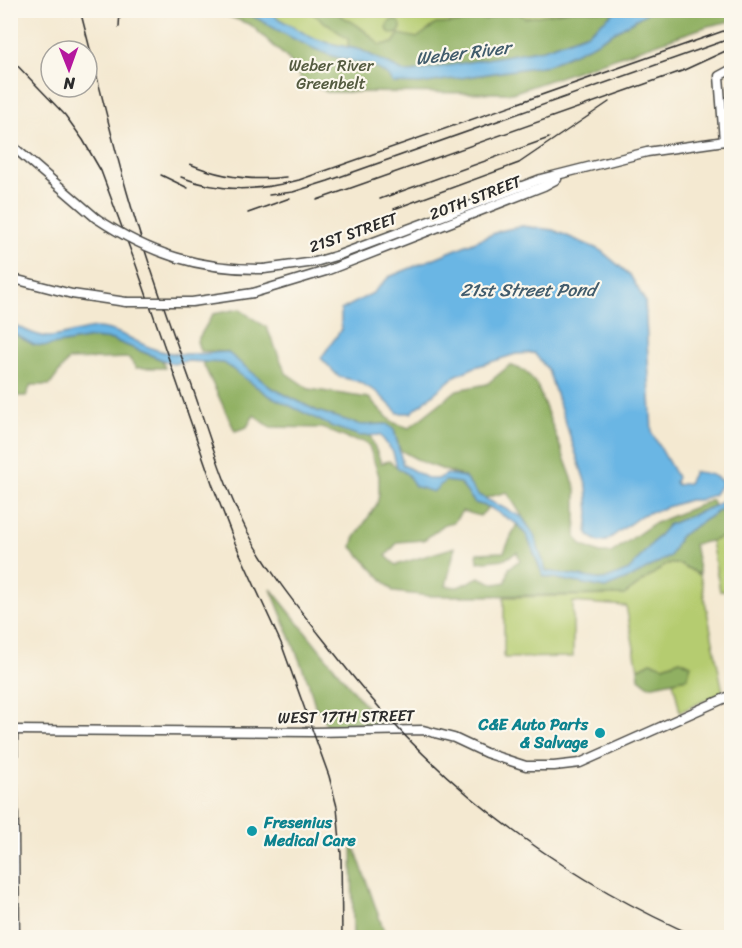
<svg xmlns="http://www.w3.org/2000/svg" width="742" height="948" font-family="Sriracha,sans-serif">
<rect width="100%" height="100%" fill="#fbf7ec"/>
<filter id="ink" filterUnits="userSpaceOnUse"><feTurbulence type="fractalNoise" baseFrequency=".0167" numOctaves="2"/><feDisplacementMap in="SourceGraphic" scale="12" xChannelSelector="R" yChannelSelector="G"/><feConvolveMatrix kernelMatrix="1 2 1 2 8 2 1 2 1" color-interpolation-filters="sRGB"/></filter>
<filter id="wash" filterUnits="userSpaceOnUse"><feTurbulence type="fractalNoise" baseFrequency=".008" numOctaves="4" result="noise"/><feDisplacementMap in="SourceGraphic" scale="24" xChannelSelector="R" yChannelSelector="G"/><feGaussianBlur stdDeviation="1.35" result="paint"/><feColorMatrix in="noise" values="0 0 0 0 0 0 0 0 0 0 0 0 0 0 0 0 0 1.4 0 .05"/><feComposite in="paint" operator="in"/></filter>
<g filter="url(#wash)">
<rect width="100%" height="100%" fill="#f4e9d1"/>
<g fill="#b5cc70" stroke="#707c4e" stroke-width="1.5">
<polygon points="606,10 544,49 406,73 361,50 329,43 311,37 279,19 268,11"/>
<polygon points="731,534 731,591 720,591 711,541"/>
<polygon points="667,564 680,564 700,575 723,692 680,712 673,681 687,678 680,660 664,666 651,662 638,669 626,606 573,602 573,657 504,658 504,597 624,595"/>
</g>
<g fill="#90b062" stroke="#5e6e46" stroke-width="1.5">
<path d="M573,10L616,11L588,33L544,49L406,73L361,50L348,47V39L309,11H336C340,17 346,18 352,22C363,28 372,37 380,45L393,43L399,34L417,38L436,24L458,23L473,15L485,20L509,11H517L525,18Z"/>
<polygon points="222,11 245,11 260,20 377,67 388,74 467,77 548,65 594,44 650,11 731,11 732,21 708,26 512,93 327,92 301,79 290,61 251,25 225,15"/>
<circle cx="394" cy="27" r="7"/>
<polygon points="239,309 267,328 286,373 309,389 369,398 392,422 409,428 457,390 487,384 510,365 525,371 537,385 576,489 576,537 581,545 600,553 611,553 653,524 712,500 714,506 668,525 630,570 604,580 546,571 534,535 507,492 485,498 478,495 464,477 422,462 400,450 394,430 387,424 361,425 317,411 270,387 227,352 200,351 197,341 213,314"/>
<polygon points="10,332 34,345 46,346 92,338 113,340 162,360 165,368 136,368 129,358 68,360 50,385 31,385 26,396 14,396 14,363 11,362"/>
<polygon points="202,361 224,363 268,395 360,436 370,435 381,463 389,461 408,475 416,486 445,481 460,483 475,503 489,507 480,516 462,511 454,522 445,524 424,540 398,542 386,556 396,565 455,547 446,586 458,587 479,577 495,584 506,582 509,568 520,560 517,552 505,559 478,562 477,553 504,552 517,524 527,536 543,576 605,588 670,556 680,536 731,503 731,534 711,541 694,544 700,575 680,564 667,564 624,595 429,596 394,592 352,547 354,539 377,504 379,495 379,476 369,446 365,442 349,439 322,428 270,427 254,415 247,427 235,431"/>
<polygon points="271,589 381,725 327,727 320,710 316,709 309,684"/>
<polygon points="680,660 691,665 687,678 649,686 639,678 638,669 651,662 664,666"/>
<polygon points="352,840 386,937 353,937"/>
</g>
<g fill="#6bb6e4" stroke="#4b7088" stroke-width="1.5">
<path d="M245,11H268L279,19L311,37L329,43L361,50L406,73L544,49L588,33L616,11H650L594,44L548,65L420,84L393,83C380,61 350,63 327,54C303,45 282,33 260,20C255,17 249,15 245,11Z"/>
<path d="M522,226L553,230L600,250L630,275L645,301L652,433L677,477L675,482L677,485L688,483L694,472C704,472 717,475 723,483L713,495L699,500H689L642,515L606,541L599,542L589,536L587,531L589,514L587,487L548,370L534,353L516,354L475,367L455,376L411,413H398L377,392L357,381L339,377L321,358L341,330V310L373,293L389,277L500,231Z"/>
<path d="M11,323C22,329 38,337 50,337C65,336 81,329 96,328C117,328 138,344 157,350C179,357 204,353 227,352L270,387L317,411L361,425L387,424L394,430L403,465L429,479H438L447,474L464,477L478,495L522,517L534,535L546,571L604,580L629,570L668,525L714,506L731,496V503L680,536L670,556L634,576L605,588L543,576L527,536L517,524L489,507L475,503L460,483L445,481L433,492L415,486L408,475L397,467L393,452L380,435L360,436L333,427L268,395L224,363L187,361L173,364L113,340L92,338L46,346L34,345L11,332Z"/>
</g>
</g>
<g filter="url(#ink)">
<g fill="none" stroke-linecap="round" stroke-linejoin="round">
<g stroke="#494844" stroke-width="11">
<g id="secondary">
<polyline points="724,141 719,76 732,69"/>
<polyline points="10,144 96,218"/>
<polyline points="264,269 315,262 339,255 541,179 647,152 732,140"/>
<polyline points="10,278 72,294 126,302"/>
<polyline points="253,293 326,271 544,186 557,179"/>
<polyline points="10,730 313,732 423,730 454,738 486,753 526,766 554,766 580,763 732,695"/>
<polyline points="13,730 15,938"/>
</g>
</g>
<use href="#secondary" stroke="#fff" stroke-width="8"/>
<g stroke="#2b2b2b" stroke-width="1.5">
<path d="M80,10C96,71 110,132 127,192C146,258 169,322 192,386C209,434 223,484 246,529C267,569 295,604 323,639C339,659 354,679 371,698C459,802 575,884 700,938"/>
<polyline points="119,27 120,10"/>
<polyline points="10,58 65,115 83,140 101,171 136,265 213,486 235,543 281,643 329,776 337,807 341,854 342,938"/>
<path d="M190,164C220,177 254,181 286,177"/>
<polyline points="161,175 188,188"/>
<path d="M181,177C221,193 258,191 299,180L732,28"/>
<polyline points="269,195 293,192 328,181 732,38"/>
<polyline points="380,199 549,138"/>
<polyline points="317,200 682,71 732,48"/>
<polyline points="394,209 519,163 609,102"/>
<polyline points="248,213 290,198"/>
</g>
<g stroke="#494844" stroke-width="11" stroke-linecap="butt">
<g id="secondary-bridge">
<path d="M96,218C150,254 199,270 264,269"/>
<polyline points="126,302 192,302 253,293"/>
</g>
</g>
<use href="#secondary-bridge" stroke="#fff" stroke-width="8"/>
</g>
</g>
<g fill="#0f9aa8" stroke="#fbf7ec" stroke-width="2">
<circle cx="600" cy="733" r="6"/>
<circle cx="252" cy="831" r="6"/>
</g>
<g text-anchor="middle" stroke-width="4.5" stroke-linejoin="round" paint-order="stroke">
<g font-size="16" fill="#545b40" stroke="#fbf7ec">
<text x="331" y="71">Weber River<tspan x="331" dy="18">Greenbelt</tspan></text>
</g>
<g font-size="16" fill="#2b2b2b" stroke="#fbf7ec">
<text transform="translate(475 197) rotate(-21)" y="6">20TH STREET</text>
<text transform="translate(353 232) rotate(-19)" y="6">21ST STREET</text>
<text transform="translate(346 716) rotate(-1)" y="6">WEST 17TH STREET</text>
</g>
<g font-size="16" font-weight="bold" fill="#0d838f" stroke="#fbf7ec" text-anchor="end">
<text x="588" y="730">C&amp;E Auto Parts<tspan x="588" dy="18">&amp; Salvage</tspan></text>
<text x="264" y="828" text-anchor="start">Fresenius<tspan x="264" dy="18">Medical Care</tspan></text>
</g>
<g font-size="18" font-style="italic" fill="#415c6c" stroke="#fbf7ec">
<text transform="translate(463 53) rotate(-7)" y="6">Weber River</text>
<text x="528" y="296">21st Street Pond</text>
</g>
</g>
<rect width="742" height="948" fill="none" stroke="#fbf7ec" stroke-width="36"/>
<g transform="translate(69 69) rotate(179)"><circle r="28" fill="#fbf7ec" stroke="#a8a59f" stroke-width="1.5"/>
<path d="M0-4.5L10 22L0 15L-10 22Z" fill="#b5179e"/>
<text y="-9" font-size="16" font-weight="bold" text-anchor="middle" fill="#2b2b2b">N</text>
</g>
</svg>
